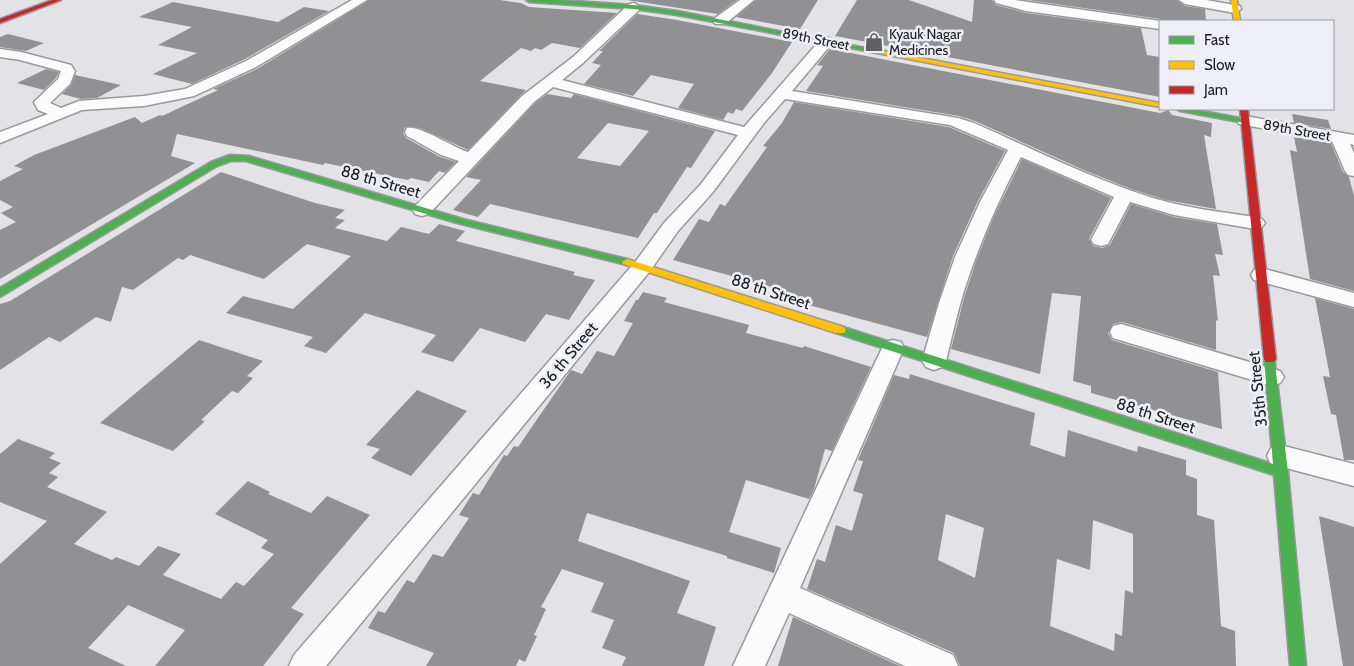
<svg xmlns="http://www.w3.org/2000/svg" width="1354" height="666" font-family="Cabin,sans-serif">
<rect width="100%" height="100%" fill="#e2e2e7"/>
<g fill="#919194" fill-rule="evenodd">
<polygon points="369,0 500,0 521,3 529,7 617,13 580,48 552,43 541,50 535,48 531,51 521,48 480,81 526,90 468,150 420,128 405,127 403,133 406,138 440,157 456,162 445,173 439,171 429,182 411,178 408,180 325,163 323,165 177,134 171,156 195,163 0,279 0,230 16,222 1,213 13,207 0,200 0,181 23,169 14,166 34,155 135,117 142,123 160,115 162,116 218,90 213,89 257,69"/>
<polygon points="627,0 737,0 718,14"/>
<polygon points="756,0 818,0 800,29 736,17"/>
<polygon points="857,0 909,0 972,22 974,0 992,0 996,5 1026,13 1141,28 1147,55 1160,57 1160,97 835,36"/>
<polygon points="1028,0 1177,0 1185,6 1205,9 1206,21 1164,21 1160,19"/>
<polygon points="173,2 278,22 304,7 329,11 245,59 192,84 153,74 197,53 158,45 192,27 139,17"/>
<polygon points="637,14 677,20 792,42 772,73 742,111 736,109 733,114 728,112 723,120 678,108 694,84 651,75 633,96 584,84 601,65 592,63 603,51 599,51"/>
<polygon points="8,34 44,43 26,51 0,47 0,37"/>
<polygon points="830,49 1160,113 1168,110 1172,115 1212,123 1211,137 1204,135 1216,209 1166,200 1131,189 1086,171 975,121 959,116 806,91 823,66 817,65"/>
<polygon points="46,69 59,72 56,78 44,90 17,83"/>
<polygon points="75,75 121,85 97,98 81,99 62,94 71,85"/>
<path d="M547,94L571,98L574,94L715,131L691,168L687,167L657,213H654L638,238L490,204L478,217L453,210L481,180L466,177L535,103ZM608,123L649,131L620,166L577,158Z"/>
<polygon points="794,102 949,127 1005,151 978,201 953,256 927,337 805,304 806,300 770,291 772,287 673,260 699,219 709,222 720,204 725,206 767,147 763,146 782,123"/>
<polygon points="1292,114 1328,120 1331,129 1294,123"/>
<polygon points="1294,137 1331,143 1343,172 1349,177 1354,196 1354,291 1310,279 1290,150 1297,152"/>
<polygon points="1022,159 1111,198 1089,239 1093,246 1102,248 1110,245 1131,204 1174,217 1217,224 1223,255 1215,254 1220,276 1213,275 1218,321 1216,320 1216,350 1122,322 1113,324 1108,333 1112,340 1218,372 1222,429 1091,393 1091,386 1073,381 1081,296 1052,293 1040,374 951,349 964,298 976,261 994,216"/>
<polygon points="221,172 315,203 345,210 335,218 345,220 335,228 387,241 401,227 429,234 439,224 465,231 456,241 575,272 573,275 595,280 569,320 546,314 525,342 480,328 453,362 421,352 436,335 365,313 326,353 304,346 313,337 226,313 243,296 293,309 351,256 307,244 264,279 190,255 183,260 178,258 133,290 122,287 111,322 96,317 60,342 49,337 0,370 0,304 10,301"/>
<polygon points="643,292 667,298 664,302 749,325 746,333 803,348 804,346 871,367 832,451 825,449 814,489 809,499 746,480 729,532 781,548 774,573 727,558 727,556 587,513 578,541 690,581 677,613 716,627 704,666 622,666 626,657 602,648 614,620 591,612 604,583 562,569 541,607 546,609 534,635 537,636 525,662 519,659 516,666 426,666 434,653 368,628 378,611 385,613 407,580 414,583 433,554 443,557 469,518 459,515 473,493 479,495 504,455 507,456 514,446 518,447 571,370 582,374 597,351 614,356 633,323 624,321 636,300 638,300"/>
<polygon points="1315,298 1354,309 1354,460 1344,460 1336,415 1331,414 1323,376 1330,377"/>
<polygon points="199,340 263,361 247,376 253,378 238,393 232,391 201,420 205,421 173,451 100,423"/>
<path d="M910,374L1035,413L1030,445L1065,457L1068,430L1137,452L1138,446L1186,460V475L1197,479V515L1214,520L1221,626L1235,631L1236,666H960L954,653L807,589L817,559L825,562L836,525L852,531L863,494L853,491L863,461L858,460L894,375L909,379ZM946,514L984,528L975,578L938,560ZM1093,520L1133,534V593L1125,590L1122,636L1115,633L1114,651L1050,626L1057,559L1090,570Z"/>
<polygon points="417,390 467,411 411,476 371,458 380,449 366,445"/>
<polygon points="18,439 55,453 49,458 61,463 49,473 58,477 47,487 107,512 74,544 112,560 116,557 139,566 158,546 181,554 163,575 221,599 236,582 244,586 274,554 261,548 268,540 215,514 248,481 270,492 268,494 311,513 327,496 370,515 291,608 304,614 263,666 155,666 185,630 128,605 88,648 126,666 0,666 0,564 47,521 0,502 0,454"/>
<polygon points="1319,516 1354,527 1354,666 1343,666"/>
<polygon points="793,617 900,666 778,666"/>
</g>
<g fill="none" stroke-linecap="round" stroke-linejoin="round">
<g stroke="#99999d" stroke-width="3">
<g id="street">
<polygon points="352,0 367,0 256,67 194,96 144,106 82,110 0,143 0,132 48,114 38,110 34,102 58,79 61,71 20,60 0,57 0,49 21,52 71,65 75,71 70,84 50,103 61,108 79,101 144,96 185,89 246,61"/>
<polygon points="740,0 754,0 725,24 715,24 713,21 715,18"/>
<polygon points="994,0 1015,0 1160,21 1160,29 1026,11 996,3"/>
<polygon points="1179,0 1206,0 1240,6 1241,9 1235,13 1185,4"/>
<path d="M634,3L640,7L639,10L583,63L562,80L744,127L822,38L827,37L834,41L792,91L958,118L974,123C1033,149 1092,179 1153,198C1186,208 1221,212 1255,217L1262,219L1265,223L1262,227L1255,229L1174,215L1130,202L1108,244L1101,246L1094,244L1091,240L1114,197L1021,157C1001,195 983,235 969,276C959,304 953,333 946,361L942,367L934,370L926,367L922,361L939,303L955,257L980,202L1008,150L950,125L785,99L764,123L713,192L678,231L650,271L326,666H289L294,655L636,261L664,223L701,184L738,135L553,87L534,102L429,214L422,216L415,214L413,210L415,206L459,161L441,155L407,136L405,132L407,128C420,125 452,147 468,152L522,96L573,57L629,4Z"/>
<polygon points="1245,116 1354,135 1354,145 1350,144 1354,153 1354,176 1348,175 1345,171 1332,141 1239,124 1237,121 1239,118"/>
<polygon points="1261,268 1354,293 1354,307 1254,280 1251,275 1254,270"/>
<polygon points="1121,324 1280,371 1284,377 1280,383 1272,386 1113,338 1110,332 1113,326"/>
<polygon points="893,340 901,342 904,348 800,588 953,655 958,666 905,666 789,613 765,666 733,666 882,348 885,342"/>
<polygon points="1280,445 1354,464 1354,486 1271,464 1267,456 1271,448"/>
</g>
</g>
<g stroke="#99999d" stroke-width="3">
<g id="fast">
<polygon points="526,0 558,0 634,5 677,11 881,51 877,53 677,15 634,9 529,2"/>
<polygon points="1176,109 1192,109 1245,119 1249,121 1245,123 1180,111"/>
<polygon points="230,155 249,156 463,219 627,259 632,262 627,265 457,223 246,161 231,161 217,166 0,297 0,288 211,162"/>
<polygon points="840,326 1273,464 1264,359 1266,356 1274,356 1288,472 1306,666 1290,666 1274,475 836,333 834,330 836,327"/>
</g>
</g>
<g stroke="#99999d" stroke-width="3">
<g id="slow">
<polygon points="1231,0 1237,0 1240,21 1234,21"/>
<polygon points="874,49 1160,103 1160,107 877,53 873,51"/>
<polygon points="627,259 844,327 846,330 844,333 836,333 623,264 622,262"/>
</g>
</g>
<g stroke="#99999d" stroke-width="3">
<g id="jam">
<polygon points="52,0 61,0 0,23 0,19"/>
<polygon points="1240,109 1248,109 1276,359 1274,362 1266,362 1264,359"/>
</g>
</g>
<use href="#street" fill="#fbfbfb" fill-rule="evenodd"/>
<use href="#fast" fill="#4caf50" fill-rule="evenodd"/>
<use href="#slow" fill="#ffc107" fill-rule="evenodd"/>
<use href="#jam" fill="#c62828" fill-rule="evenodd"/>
</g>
<defs>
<g id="shop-bare" transform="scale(1.5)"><path d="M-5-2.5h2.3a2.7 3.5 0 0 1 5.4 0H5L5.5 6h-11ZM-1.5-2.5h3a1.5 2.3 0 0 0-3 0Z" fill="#616165" stroke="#edeef6" stroke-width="2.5" paint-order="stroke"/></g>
</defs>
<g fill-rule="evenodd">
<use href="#shop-bare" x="874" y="42"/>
</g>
<g text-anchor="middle" stroke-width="5" stroke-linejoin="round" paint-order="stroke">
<g font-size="14" fill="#1c1c1f" stroke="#edeef6" text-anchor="start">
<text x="889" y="39">Kyauk Nagar<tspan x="889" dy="16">Medicines</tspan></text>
</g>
<g font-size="14" fill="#1c1c1f" stroke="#edeef6">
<text transform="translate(816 39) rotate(11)" y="5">89th Street</text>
<text transform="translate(1297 130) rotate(10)" y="5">89th Street</text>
</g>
<g font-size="16" fill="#1c1c1f" stroke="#edeef6">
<text transform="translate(381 181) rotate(16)" y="6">88 th Street</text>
<text transform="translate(771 291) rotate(18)" y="6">88 th Street</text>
<text transform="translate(568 355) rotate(-50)" y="6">36 th Street</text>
<text transform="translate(1257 389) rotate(-96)" y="6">35th Street</text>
<text transform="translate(1156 415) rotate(18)" y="6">88 th Street</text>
</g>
</g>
<rect x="1159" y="20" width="175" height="90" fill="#edeef6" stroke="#999aa0"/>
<rect x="1169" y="36" width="25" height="8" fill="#4caf50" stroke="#999aa0"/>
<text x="1204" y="45" font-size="15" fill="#1c1c1f">Fast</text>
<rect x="1169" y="61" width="25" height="8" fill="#ffc107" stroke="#999aa0"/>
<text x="1204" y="70" font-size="15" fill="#1c1c1f">Slow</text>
<rect x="1169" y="86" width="25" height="8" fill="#c62828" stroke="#999aa0"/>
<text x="1204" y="95" font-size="15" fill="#1c1c1f">Jam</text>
</svg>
